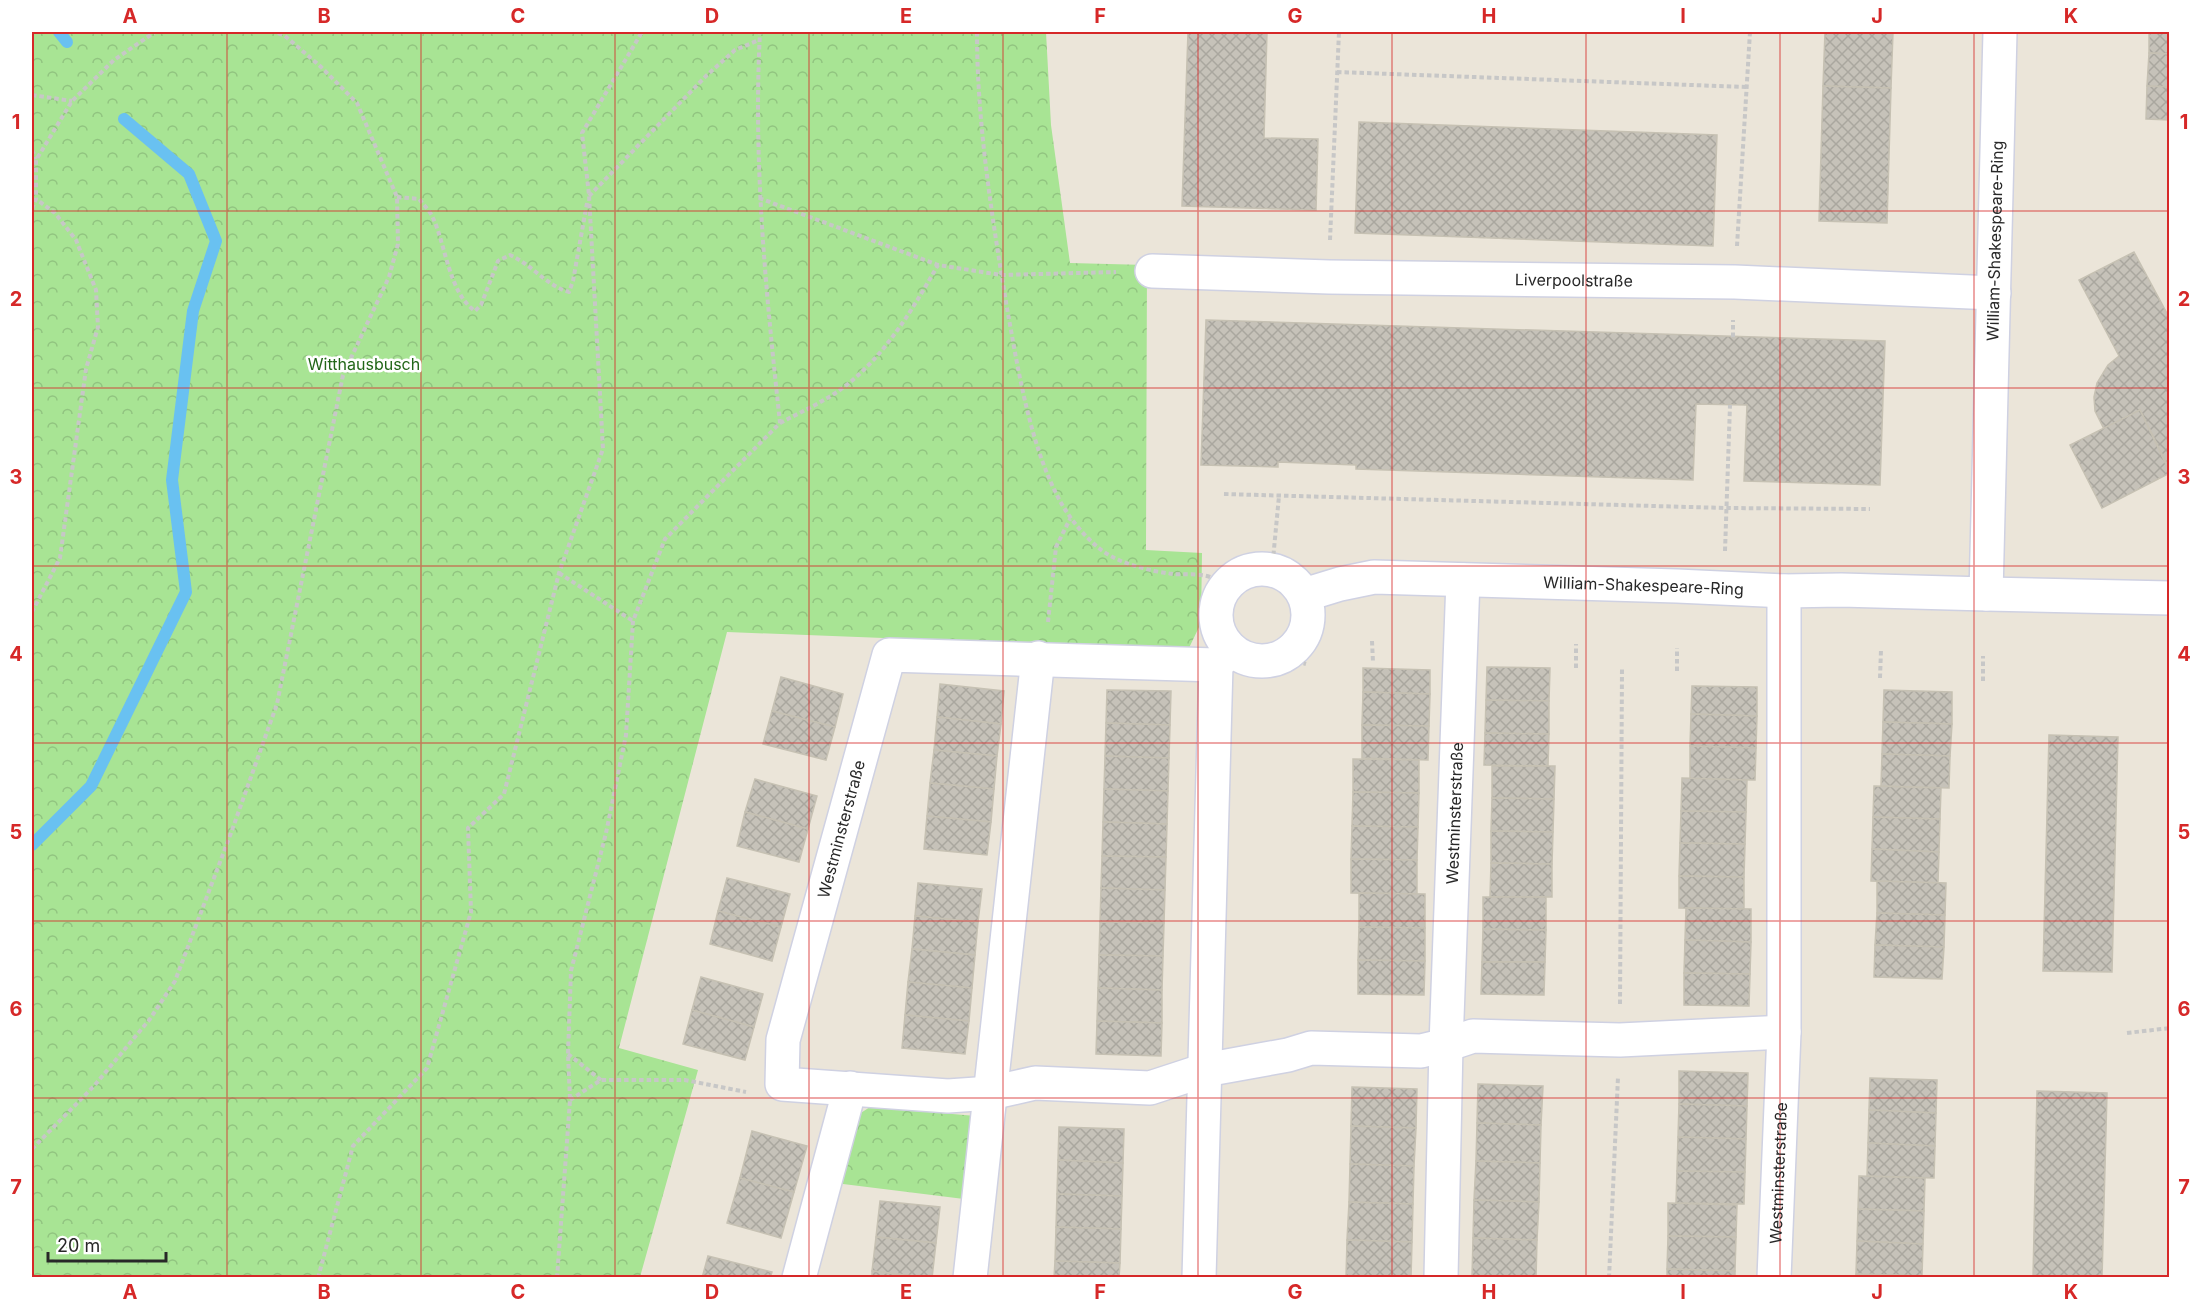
<svg xmlns="http://www.w3.org/2000/svg" width="2201" height="1309" font-family="Inter,sans-serif">
<defs>
<pattern id="forest-crowns" width="20" height="18" patternUnits="userSpaceOnUse" patternTransform="scale(1.5)"><rect width="20" height="18" fill="#a8e494"/><path d="M2 6a3 3 0 1 1 6 0M12 15a3 3 0 1 1 6 0" fill="none" stroke="#91c480"/></pattern>
<pattern id="building-cross-hatch" width="8" height="8" patternUnits="userSpaceOnUse" patternTransform="scale(1.5)"><rect width="8" height="8" fill="#c6c2b9"/><path d="M0 0l8 8M0 8l8-8" fill="none" stroke="#aaa79f"/></pattern>
</defs>
<rect width="100%" height="100%" fill="#ebe5d9"/>
<g fill="url(#forest-crowns)">
<polygon points="32,32 1046,32 1051,125 1070,263 1147,265 1146,550 1202,553 1201,623 1188,650 727,632 619,1048 698,1070 640,1277 32,1277"/>
<polygon points="870,1107 976,1116 964,1199 835,1183 853,1118"/>
</g>
<g fill="none" stroke-linecap="round" stroke-linejoin="round">
<g stroke="#69c1f1" stroke-width="12">
<polyline points="59,32 67,42"/>
<polyline points="32,845 91,786 186,592 172,480 193,311 216,241 189,174 124,119"/>
</g>
</g>
<g fill="url(#building-cross-hatch)" stroke="#c6c1b3" stroke-width="1.5">
<polygon points="1188,32 1267,32 1264,138 1318,139 1316,210 1182,206"/>
<polygon points="1825,32 1893,32 1891,88 1823,86"/>
<polygon points="2149,32 2170,32 2170,54 2149,53"/>
<polygon points="2149,53 2170,54 2170,87 2147,86"/>
<polygon points="1823,86 1891,88 1887,223 1819,221"/>
<polygon points="2147,86 2170,87 2170,120 2146,119"/>
<polygon points="1359,122 1717,135 1713,246 1355,233"/>
<polygon points="2134,252 2170,319 2170,470 2140,410 2104,429 2095,411 2094,397 2097,383 2108,365 2119,356 2079,280"/>
<polygon points="1206,320 1885,341 1880,485 1744,481 1747,405 1696,404 1693,480 1356,469 1356,465 1278,462 1278,467 1201,465"/>
<polygon points="2140,410 2170,473 2102,508 2070,445"/>
<polygon points="1487,667 1550,668 1549,701 1486,700"/>
<polygon points="1363,668 1430,670 1430,694 1363,692"/>
<polygon points="781,677 843,694 835,727 772,711"/>
<polygon points="940,684 1004,691 1001,724 937,717"/>
<polygon points="1692,686 1757,687 1757,716 1691,714"/>
<polygon points="1107,690 1171,691 1170,725 1106,723"/>
<polygon points="1884,690 1952,692 1952,724 1883,722"/>
<polygon points="1363,692 1430,694 1429,726 1362,725"/>
<polygon points="1486,700 1549,701 1549,734 1485,733"/>
<polygon points="772,711 835,727 826,760 763,744"/>
<polygon points="1691,714 1757,716 1756,748 1690,746"/>
<polygon points="937,717 1001,724 997,756 934,750"/>
<polygon points="1883,722 1952,724 1950,756 1882,754"/>
<polygon points="1106,723 1170,725 1169,758 1105,756"/>
<polygon points="1362,725 1429,726 1428,760 1362,758"/>
<polygon points="1485,733 1549,734 1548,766 1484,765"/>
<polygon points="2049,735 2118,737 2112,972 2043,971"/>
<polygon points="1690,746 1756,748 1755,780 1690,779"/>
<polygon points="934,750 997,756 994,789 930,783"/>
<polygon points="1882,754 1950,756 1949,788 1881,786"/>
<polygon points="1105,756 1169,758 1168,791 1104,789"/>
<polygon points="1353,759 1419,760 1419,793 1353,792"/>
<polygon points="1492,766 1555,766 1554,799 1492,798"/>
<polygon points="1682,778 1747,780 1746,812 1681,811"/>
<polygon points="755,779 817,796 808,829 745,812"/>
<polygon points="930,783 994,789 991,822 927,816"/>
<polygon points="1874,786 1941,788 1940,819 1873,817"/>
<polygon points="1104,789 1168,791 1167,824 1103,822"/>
<polygon points="1353,792 1419,793 1418,827 1352,826"/>
<polygon points="1492,798 1554,799 1553,832 1491,831"/>
<polygon points="1681,811 1746,812 1745,844 1680,843"/>
<polygon points="745,812 808,829 799,862 737,846"/>
<polygon points="927,816 991,822 987,855 924,849"/>
<polygon points="1873,817 1940,819 1939,852 1872,849"/>
<polygon points="1103,822 1167,824 1166,857 1102,856"/>
<polygon points="1352,826 1418,827 1417,860 1351,859"/>
<polygon points="1491,831 1553,832 1552,864 1491,863"/>
<polygon points="1680,843 1745,844 1744,877 1679,876"/>
<polygon points="1872,849 1939,852 1938,883 1871,881"/>
<polygon points="1102,856 1166,857 1165,890 1101,888"/>
<polygon points="1351,859 1417,860 1417,894 1351,893"/>
<polygon points="1491,863 1552,864 1552,897 1490,897"/>
<polygon points="1679,876 1744,877 1744,909 1679,908"/>
<polygon points="727,878 790,894 781,927 718,911"/>
<polygon points="1877,881 1946,883 1945,915 1877,913"/>
<polygon points="918,883 982,889 978,922 915,916"/>
<polygon points="1101,888 1165,890 1164,923 1100,922"/>
<polygon points="1359,893 1425,894 1425,928 1359,927"/>
<polygon points="1483,897 1546,897 1546,930 1483,929"/>
<polygon points="1686,908 1751,909 1751,942 1685,940"/>
<polygon points="718,911 781,927 772,961 710,944"/>
<polygon points="1877,913 1945,915 1944,947 1875,945"/>
<polygon points="915,916 978,922 975,955 912,949"/>
<polygon points="1100,922 1164,923 1163,956 1099,955"/>
<polygon points="1359,927 1425,928 1425,961 1358,960"/>
<polygon points="1483,929 1546,930 1545,962 1482,962"/>
<polygon points="1685,940 1751,942 1750,974 1684,973"/>
<polygon points="1875,945 1944,947 1942,979 1874,977"/>
<polygon points="912,949 975,955 972,988 908,982"/>
<polygon points="1099,955 1163,956 1162,990 1098,988"/>
<polygon points="1358,960 1425,961 1424,995 1358,994"/>
<polygon points="1482,962 1545,962 1544,995 1481,994"/>
<polygon points="1684,973 1750,974 1749,1006 1684,1005"/>
<polygon points="701,977 763,994 754,1027 692,1010"/>
<polygon points="908,982 972,988 969,1021 905,1015"/>
<polygon points="1098,988 1162,990 1162,1023 1097,1021"/>
<polygon points="692,1010 754,1027 745,1060 683,1044"/>
<polygon points="905,1015 969,1021 965,1054 902,1048"/>
<polygon points="1097,1021 1162,1023 1161,1056 1096,1054"/>
<polygon points="1679,1071 1748,1073 1747,1106 1679,1104"/>
<polygon points="1870,1078 1937,1080 1936,1113 1869,1110"/>
<polygon points="1478,1084 1543,1086 1541,1125 1477,1123"/>
<polygon points="1352,1087 1417,1089 1416,1128 1351,1126"/>
<polygon points="2037,1091 2107,1093 2102,1278 2033,1278"/>
<polygon points="1679,1104 1747,1106 1746,1139 1678,1137"/>
<polygon points="1869,1110 1936,1113 1935,1146 1868,1143"/>
<polygon points="1477,1123 1541,1125 1540,1163 1476,1161"/>
<polygon points="1351,1126 1416,1128 1414,1166 1350,1164"/>
<polygon points="1059,1127 1124,1129 1123,1163 1058,1160"/>
<polygon points="752,1131 807,1146 794,1192 740,1178"/>
<polygon points="1678,1137 1746,1139 1745,1172 1677,1171"/>
<polygon points="1868,1143 1935,1146 1934,1178 1867,1176"/>
<polygon points="1058,1160 1123,1163 1122,1196 1057,1194"/>
<polygon points="1476,1161 1540,1163 1539,1202 1474,1200"/>
<polygon points="1350,1164 1414,1166 1413,1204 1349,1202"/>
<polygon points="1677,1171 1745,1172 1744,1204 1676,1203"/>
<polygon points="1859,1176 1925,1178 1924,1211 1858,1209"/>
<polygon points="740,1178 794,1192 781,1238 727,1223"/>
<polygon points="1057,1194 1122,1196 1121,1229 1056,1227"/>
<polygon points="1474,1200 1539,1202 1537,1240 1473,1238"/>
<polygon points="880,1201 940,1207 936,1243 876,1237"/>
<polygon points="1349,1202 1413,1204 1412,1242 1347,1240"/>
<polygon points="1668,1203 1737,1205 1736,1237 1668,1236"/>
<polygon points="1858,1209 1924,1211 1923,1244 1857,1241"/>
<polygon points="1056,1227 1121,1229 1120,1263 1055,1261"/>
<polygon points="1668,1236 1736,1237 1735,1271 1667,1269"/>
<polygon points="876,1237 936,1243 932,1278 872,1271"/>
<polygon points="1473,1238 1537,1240 1536,1278 1472,1277"/>
<polygon points="1347,1240 1412,1242 1411,1278 1346,1278"/>
<polygon points="1857,1241 1923,1244 1922,1276 1856,1274"/>
<polygon points="708,1256 772,1272 770,1278 702,1278"/>
<polygon points="1055,1261 1120,1263 1119,1278 1054,1278"/>
<polygon points="1667,1269 1735,1271 1735,1278 1667,1278"/>
<polygon points="872,1271 926,1278 872,1278"/>
<polygon points="1856,1274 1922,1276 1922,1278 1856,1278"/>
</g>
<g fill="none" stroke-linecap="round" stroke-linejoin="round">
<g stroke="#cfd1e2" stroke-width="36">
<g id="minor">
<path id="s1" d="M1152,271L1329,277L1735,282L1994,293"/>
<circle cx="1262" cy="615" r="46"/>
<polyline points="1986,594 2170,598"/>
<path id="s2" d="M1304,595L1340,584L1374,577L1677,586L1784,591L1841,590L1986,594L2000,32"/>
<polyline points="1216,665 889,655 783,1040 782,1084 948,1096 991,1093 1035,1083 1150,1088 1205,1070 1288,1055 1311,1048 1421,1051 1446,1045 1473,1036 1620,1040 1784,1032"/>
<polyline points="799,1278 850,1088"/>
<polyline points="970,1278 1038,658"/>
<polyline points="1199,1278 1216,665 1230,650"/>
<path id="s3" d="M1441,1278L1446,1045L1463,580"/>
<path id="s4" d="M1774,1278L1784,1032V591"/>
</g>
</g>
<g stroke="#c7c7c7" stroke-width="4" stroke-dasharray="4.5 3" stroke-linecap="butt">
<path d="M977,32C977,124 992,217 1007,308C1018,369 1030,446 1060,501C1070,519 1084,536 1100,549C1119,564 1150,571 1173,574C1184,575 1199,573 1210,577C1215,579 1220,584 1225,587"/>
<polyline points="1337,72 1746,87"/>
<polyline points="32,95 72,101"/>
<polyline points="32,150 36,159"/>
<polyline points="589,196 707,75 735,50 759,40"/>
<path d="M397,197L419,199C424,205 430,211 433,218C446,246 449,293 475,311L481,305L498,261L510,255C531,264 547,286 569,292L573,281L587,203"/>
<polyline points="759,198 938,265"/>
<polyline points="32,209 36,199 36,160 72,101 114,60 155,32"/>
<polyline points="1330,240 1339,32"/>
<polyline points="1737,246 1750,32"/>
<polyline points="1733,337 1733,320"/>
<path d="M780,423C799,413 819,404 837,392C882,361 911,312 938,265L1001,275L1116,272"/>
<polyline points="1224,494 1726,508 1870,509"/>
<polyline points="1725,551 1730,405"/>
<polyline points="1272,570 1279,496"/>
<polyline points="559,573 633,621"/>
<polyline points="32,612 60,558 86,369 98,327 96,290 76,240 55,213 36,199"/>
<polyline points="1048,622 1056,547 1070,519"/>
<polyline points="1372,641 1373,662"/>
<polyline points="1282,657 1306,664"/>
<polyline points="1576,668 1576,644"/>
<polyline points="1677,671 1677,648"/>
<polyline points="1880,678 1881,650"/>
<polyline points="1983,681 1983,656"/>
<polyline points="1620,1004 1622,669"/>
<polyline points="2127,1033 2170,1028"/>
<polyline points="568,1054 601,1080"/>
<polyline points="570,1100 601,1080 685,1080 746,1092"/>
<polyline points="32,1149 94,1086 150,1019 175,981 231,833 277,704 343,375 389,277 398,244 397,197 357,103 320,66 285,36 275,32"/>
<polyline points="318,1278 353,1146 427,1068 471,912 468,828 504,794 559,573 603,449 589,195 582,133 642,32"/>
<path d="M557,1278L570,1100L568,1054L571,971L606,833L626,735L633,621L665,539L780,423C766,293 753,163 760,32"/>
<polyline points="1609,1278 1618,1077"/>
</g>
<use href="#minor" stroke="#fff" stroke-width="33"/>
</g>
<path fill="none" stroke="#d62828" stroke-width="1.5" stroke-opacity="0.55" d="M227,32V1278M421,32V1278M615,32V1278M809,32V1278M1003,32V1278M1198,32V1278M1392,32V1278M1586,32V1278M1780,32V1278M1974,32V1278M32,211H2170M32,388H2170M32,566H2170M32,743H2170M32,921H2170M32,1098H2170"/>
<g text-anchor="middle" stroke-width="5" stroke-linejoin="round" paint-order="stroke">
<g font-size="16" fill="#282828" stroke="#fff">
<text dy="6" stroke="none"><textPath href="#s2" startOffset="1038">William-Shakespeare-Ring</textPath></text>
<text dy="6" stroke="none"><textPath href="#s1" startOffset="422">Liverpoolstraße</textPath></text>
<text dy="6" stroke="none"><textPath href="#s2" startOffset="342">William-Shakespeare-Ring</textPath></text>
<text dy="6" stroke="none"><textPath href="#s3" startOffset="465">Westminsterstraße</textPath></text>
<text transform="translate(841 829) rotate(-75)" y="6">Westminsterstraße</text>
<text dy="6" stroke="none"><textPath href="#s4" startOffset="105">Westminsterstraße</textPath></text>
</g>
<g font-size="16" fill="#216618" stroke="#fff">
<text x="364" y="370">Witthausbusch</text>
</g>
</g>
<rect width="2201" height="1309" fill="none" stroke="#ffffff" stroke-width="66"/>
<path d="M48 1252v9h118v-9" fill="none" stroke="#282828" stroke-width="3"/>
<text x="57" y="1252" font-size="18" fill="#282828" stroke="#ffffff" stroke-width="4.5" paint-order="stroke">20 m</text>
<rect x="33" y="33" width="2135" height="1243" fill="none" stroke="#d62828" stroke-width="2"/>
<g font-size="20" text-anchor="middle" font-weight="bold" fill="#d62828">
<text x="130" y="23">A</text>
<text x="324" y="23">B</text>
<text x="518" y="23">C</text>
<text x="712" y="23">D</text>
<text x="906" y="23">E</text>
<text x="1100" y="23">F</text>
<text x="1295" y="23">G</text>
<text x="1489" y="23">H</text>
<text x="1683" y="23">I</text>
<text x="1877" y="23">J</text>
<text x="2071" y="23">K</text>
<text x="16" y="129">1</text>
<text x="2184" y="129">1</text>
<text x="16" y="306">2</text>
<text x="2184" y="306">2</text>
<text x="16" y="484">3</text>
<text x="2184" y="484">3</text>
<text x="16" y="661">4</text>
<text x="2184" y="661">4</text>
<text x="16" y="839">5</text>
<text x="2184" y="839">5</text>
<text x="16" y="1016">6</text>
<text x="2184" y="1016">6</text>
<text x="16" y="1194">7</text>
<text x="2184" y="1194">7</text>
<text x="130" y="1299">A</text>
<text x="324" y="1299">B</text>
<text x="518" y="1299">C</text>
<text x="712" y="1299">D</text>
<text x="906" y="1299">E</text>
<text x="1100" y="1299">F</text>
<text x="1295" y="1299">G</text>
<text x="1489" y="1299">H</text>
<text x="1683" y="1299">I</text>
<text x="1877" y="1299">J</text>
<text x="2071" y="1299">K</text>
</g>
</svg>
